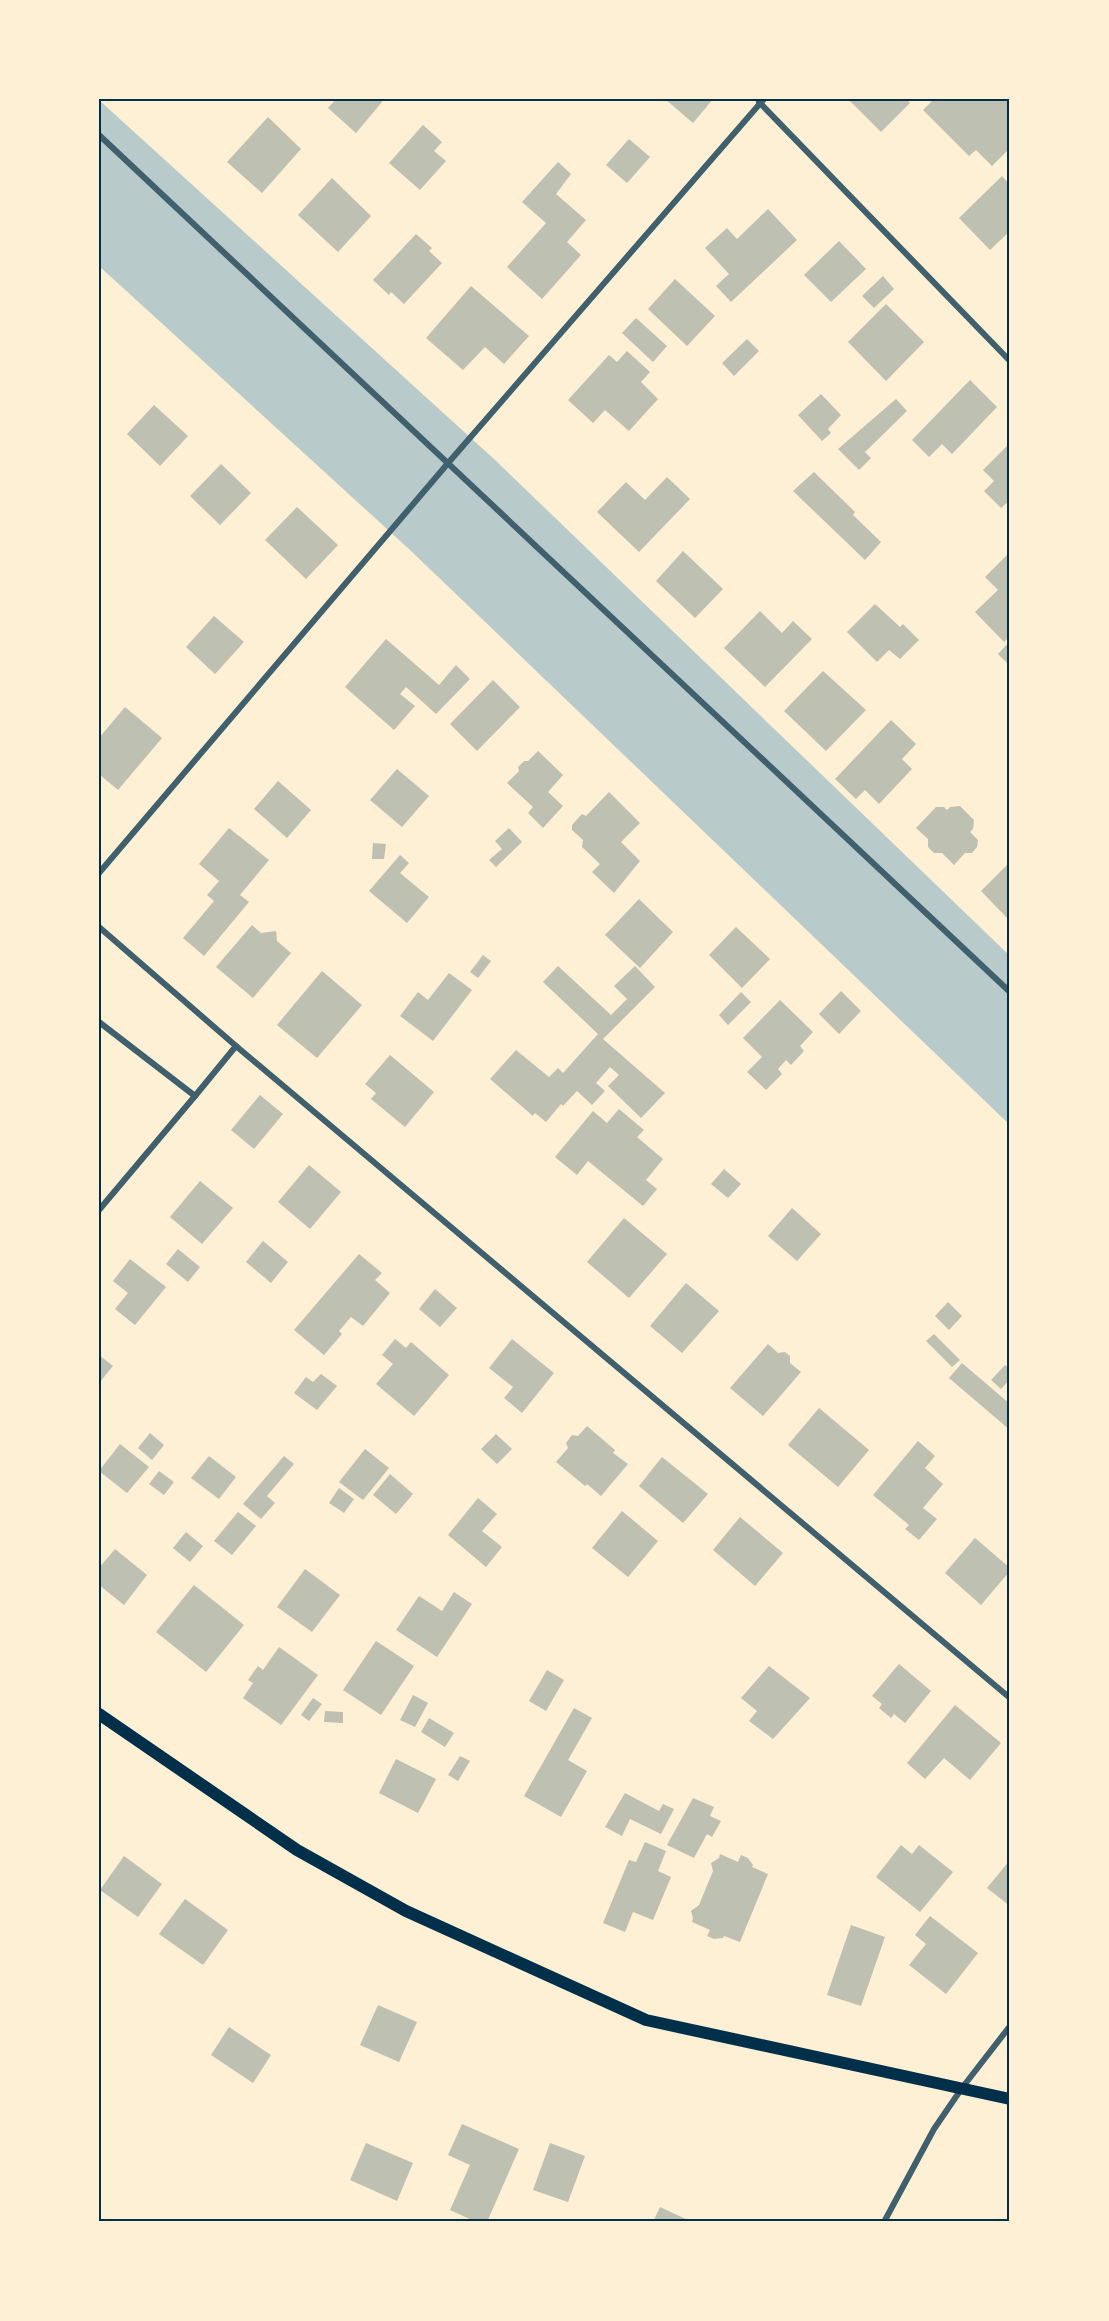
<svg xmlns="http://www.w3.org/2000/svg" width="1109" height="2321" font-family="Lora,serif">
<rect width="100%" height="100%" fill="#fdf0d5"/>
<polygon fill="#b9caca" points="99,100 494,459 1010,956 1010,1125 410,550 99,266"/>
<g fill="#bec0b2">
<polygon points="336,99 379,99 382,102 356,133 328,108"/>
<polygon points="665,99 713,99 693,123"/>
<polygon points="848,99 906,99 910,103 881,132"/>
<polygon points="934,99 1010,99 1010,148 992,166 976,150 969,156 923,110"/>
<polygon points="268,117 301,149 262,193 227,162"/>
<polygon points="423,125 442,142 434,151 446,161 420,190 389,163"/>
<polygon points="629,139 650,157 627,183 606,165"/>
<polygon points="558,162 571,174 556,194 586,220 567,242 581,255 542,299 507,267 546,223 522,202"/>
<polygon points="1002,176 1010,185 1010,231 990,250 959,218"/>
<polygon points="332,178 371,216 338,252 298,215"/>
<polygon points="768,209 797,240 731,302 716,286 729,274 705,248 727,228 737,239"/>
<polygon points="416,234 432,248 429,251 442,263 404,304 391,292 389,295 373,280"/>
<polygon points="839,241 866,269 831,302 804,275"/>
<polygon points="883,276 894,289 874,308 862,296"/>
<polygon points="675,279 715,316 687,346 648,309"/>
<polygon points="471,286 529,336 504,364 485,347 463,370 426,338"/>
<polygon points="886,304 924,342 886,381 848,342"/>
<polygon points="636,318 667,346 653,362 622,333"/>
<polygon points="747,339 759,351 734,376 722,363"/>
<polygon points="627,351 650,372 641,382 658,399 629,431 605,410 593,423 568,400 609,355 617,362"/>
<polygon points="970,380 997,407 952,454 942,444 929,457 912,440"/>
<polygon points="821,394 841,415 828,429 831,433 822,441 798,415"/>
<polygon points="896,399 907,411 865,452 871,458 859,470 838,449"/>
<polygon points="154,405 188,436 160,466 127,434"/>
<polygon points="1010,443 1010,500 1001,508 984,491 994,481 983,470"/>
<polygon points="221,464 251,493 220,525 190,496"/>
<polygon points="814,472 855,512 853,515 881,542 865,560 793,491"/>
<polygon points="667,477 690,499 639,552 597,512 626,482 645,500"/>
<polygon points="297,507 338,545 306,579 265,540"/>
<polygon points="683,551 723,589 695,618 656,581"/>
<polygon points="1007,555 1010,558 1010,636 1004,642 975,612 998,590 985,577"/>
<polygon points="875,604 900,627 903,624 919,640 900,659 889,650 877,662 847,632"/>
<polygon points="760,611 782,633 793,621 812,639 765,687 724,648"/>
<polygon points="214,616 244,642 215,674 186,647"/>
<polygon points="386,639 439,685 456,665 470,679 436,714 406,687 400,694 415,706 394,730 345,687"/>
<polygon points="1010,641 1010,666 998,654"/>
<polygon points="823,671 866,710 826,751 784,711"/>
<polygon points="493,680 520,707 477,751 450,724"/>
<polygon points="125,707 162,738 118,790 99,774 99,738"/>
<polygon points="891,720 916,744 902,759 912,769 879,804 865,790 856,799 835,779"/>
<polygon points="538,751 563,775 548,792 563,806 543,828 528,813 533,807 507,783 519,771 518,767 524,761 528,761"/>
<polygon points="397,769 429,796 402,827 370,800"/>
<polygon points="278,781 311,810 287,838 254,809"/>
<polygon points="609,792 640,823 621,842 640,861 614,893 592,872 600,864 582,847 583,840 572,830 572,825 582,814 586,816"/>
<polygon points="960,806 974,820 973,829 970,832 978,840 977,847 972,853 965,853 954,865 942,853 934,853 928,847 928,839 916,828 936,807 944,807 947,810 950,807"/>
<polygon points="229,828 269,860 240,895 249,902 204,956 183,938 214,901 207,895 219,881 199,864"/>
<polygon points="509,828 522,842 496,867 489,860 502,849 495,841"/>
<polygon points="373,843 386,844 384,859 372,859"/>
<polygon points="400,855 409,863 400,873 429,897 407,923 369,891"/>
<polygon points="1010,862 1010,921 981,891"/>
<polygon points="639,899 673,932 640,968 605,935"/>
<polygon points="252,925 261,933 276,931 277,941 291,953 253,998 216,967"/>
<polygon points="736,927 770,959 742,988 709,955"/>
<polygon points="483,955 491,961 478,978 470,972"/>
<polygon points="558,966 611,1015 627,999 614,986 635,966 655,987 603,1039 665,1093 641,1118 608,1086 619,1075 610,1067 596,1083 605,1091 592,1105 577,1091 563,1106 561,1104 546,1122 535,1113 533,1116 490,1079 516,1050 549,1077 558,1068 563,1073 598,1034 543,982"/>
<polygon points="322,971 362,1005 317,1058 277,1025"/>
<polygon points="449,973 472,990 433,1041 400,1016 418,992 428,1000"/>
<polygon points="841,991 861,1011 839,1034 819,1014"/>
<polygon points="741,992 751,1002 728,1025 719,1015"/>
<polygon points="780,1000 813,1032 800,1046 804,1051 791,1065 786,1060 778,1069 782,1074 766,1090 747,1072 762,1057 743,1038"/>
<polygon points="390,1055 434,1092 405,1127 371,1099 376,1093 365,1084"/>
<polygon points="260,1095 283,1114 254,1149 231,1130"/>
<polygon points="619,1109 644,1130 637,1137 663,1159 646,1180 657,1189 643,1206 588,1161 577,1175 555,1157 593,1111 607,1123"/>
<polygon points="309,1165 341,1192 310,1229 278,1202"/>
<polygon points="724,1169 741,1184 728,1198 711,1184"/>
<polygon points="200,1181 233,1208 202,1244 170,1217"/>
<polygon points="792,1208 821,1234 797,1261 768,1236"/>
<polygon points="624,1218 667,1254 629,1298 587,1262"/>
<polygon points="263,1241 288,1262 271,1283 246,1262"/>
<polygon points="178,1249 200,1267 188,1282 166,1264"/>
<polygon points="359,1254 382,1273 375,1280 390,1293 363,1326 351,1317 339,1331 342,1334 324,1355 294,1330"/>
<polygon points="130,1259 166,1287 135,1325 115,1309 128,1293 113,1281"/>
<polygon points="686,1283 719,1311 682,1353 650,1326"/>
<polygon points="435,1289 457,1308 440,1327 419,1309"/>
<polygon points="948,1302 962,1316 949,1330 935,1316"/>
<polygon points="934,1334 960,1360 952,1367 926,1341"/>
<polygon points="395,1339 406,1348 411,1342 449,1375 414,1416 376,1384 393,1364 382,1355"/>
<polygon points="512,1339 554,1373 522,1413 504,1398 513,1387 489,1368"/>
<polygon points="768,1344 778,1353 785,1352 790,1356 790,1363 801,1372 763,1416 730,1388"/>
<polygon points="99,1355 113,1366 99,1383"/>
<polygon points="962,1363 1010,1404 1010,1430 949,1378"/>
<polygon points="1005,1365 1010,1369 1010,1379 1001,1389 991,1380"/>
<polygon points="321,1374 337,1386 317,1410 294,1393 306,1377 313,1382"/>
<polygon points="819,1408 869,1450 838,1487 788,1445"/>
<polygon points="587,1426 615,1450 613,1453 628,1464 601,1496 587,1484 585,1486 556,1462 568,1448 566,1443 572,1435 578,1436"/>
<polygon points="150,1433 164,1445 152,1460 138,1448"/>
<polygon points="496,1434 512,1449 497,1464 481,1449"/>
<polygon points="918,1441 935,1456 925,1468 943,1484 923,1508 937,1519 919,1540 905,1529 909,1525 873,1495"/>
<polygon points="120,1444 149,1467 127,1493 99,1471"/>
<polygon points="365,1449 389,1468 363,1500 339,1482"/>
<polygon points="209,1456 236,1477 219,1499 191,1478"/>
<polygon points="284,1456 294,1464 267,1496 275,1503 261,1519 243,1504"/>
<polygon points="662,1457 708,1494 683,1523 639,1486"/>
<polygon points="159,1471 174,1482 164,1495 149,1484"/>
<polygon points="390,1474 413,1494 396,1514 373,1495"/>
<polygon points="339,1488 354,1499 344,1513 329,1503"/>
<polygon points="478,1498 497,1514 482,1531 502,1547 486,1567 448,1535"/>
<polygon points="622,1511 658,1541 628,1577 592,1548"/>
<polygon points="238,1512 256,1526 232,1555 214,1541"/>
<polygon points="740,1517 783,1553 755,1586 713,1550"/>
<polygon points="186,1532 203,1546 190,1562 173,1548"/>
<polygon points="975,1538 1010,1568 1010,1571 981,1605 945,1573"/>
<polygon points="115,1549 147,1575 124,1605 99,1585 99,1568"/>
<polygon points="305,1569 340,1595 312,1632 277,1607"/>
<polygon points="194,1585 244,1625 206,1672 156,1632"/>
<polygon points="454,1592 472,1604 437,1657 396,1630 419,1596 442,1611"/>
<polygon points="376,1641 414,1666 381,1715 343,1690"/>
<polygon points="279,1647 318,1675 281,1725 243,1698 253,1683 248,1680 258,1666 263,1670"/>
<polygon points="899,1664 931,1691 905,1723 894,1714 891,1718 879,1708 882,1704 872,1696"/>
<polygon points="769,1666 810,1698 773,1739 749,1721 757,1711 741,1698"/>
<polygon points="547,1670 564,1680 546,1711 529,1701"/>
<polygon points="413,1695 428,1703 415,1727 400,1720"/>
<polygon points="313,1698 322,1704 309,1721 301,1715"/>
<polygon points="955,1705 1001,1743 970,1780 944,1758 925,1779 907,1763"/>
<polygon points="574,1708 592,1718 568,1760 587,1771 561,1817 524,1796"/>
<polygon points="325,1711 343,1712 343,1723 324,1722"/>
<polygon points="429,1718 454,1733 445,1747 421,1732"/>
<polygon points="460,1756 470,1761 458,1781 448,1775"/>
<polygon points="396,1759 436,1779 418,1813 379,1793"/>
<polygon points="625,1793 659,1811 663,1804 674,1809 661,1834 630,1819 622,1836 605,1827"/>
<polygon points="693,1798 714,1807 710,1816 721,1821 712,1837 707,1834 694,1858 667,1845"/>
<polygon points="645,1842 666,1851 658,1871 671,1877 653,1920 633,1912 625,1932 603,1923 629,1860 636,1862"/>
<polygon points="901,1845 912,1854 919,1845 953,1872 920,1912 876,1877"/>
<polygon points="720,1854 738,1862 741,1855 748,1858 753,1865 752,1867 768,1874 740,1942 724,1936 723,1938 714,1939 707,1936 710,1930 692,1922 693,1918 691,1911 699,1905 713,1871 711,1863 719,1858"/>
<polygon points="124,1856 162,1884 138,1917 100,1890"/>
<polygon points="1010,1860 1010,1906 987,1888"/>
<polygon points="185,1899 228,1930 203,1965 159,1934"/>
<polygon points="930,1916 978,1953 946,1994 909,1965 926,1944 915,1935"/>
<polygon points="851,1925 885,1937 861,2006 827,1995"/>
<polygon points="378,2005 417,2022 399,2062 360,2045"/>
<polygon points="229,2027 271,2055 253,2083 211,2055"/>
<polygon points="462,2124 519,2149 487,2222 476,2222 450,2210 470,2165 448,2155"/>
<polygon points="366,2143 413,2163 397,2201 350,2180"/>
<polygon points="550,2143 585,2156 568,2202 533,2190"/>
<polygon points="660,2207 692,2222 653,2222"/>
</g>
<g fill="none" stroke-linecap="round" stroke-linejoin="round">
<g stroke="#3f606c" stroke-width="6">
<polyline points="759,102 1010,361"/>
<polyline points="99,135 1010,992"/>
<polyline points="99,873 449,462 764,99"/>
<polyline points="99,927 236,1046"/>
<polyline points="99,1022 195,1096 236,1046 1010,1698"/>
<polyline points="99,1210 195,1096"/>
<polyline points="884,2222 934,2129 962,2088 1010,2026"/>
<polyline points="1009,2222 1010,2220"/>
</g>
<polyline stroke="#003049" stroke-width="12" points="99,1714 297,1850 406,1911 646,2020 1010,2099"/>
</g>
<rect width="1109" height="2321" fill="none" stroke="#fdf0d5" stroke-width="201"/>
<rect x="100" y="100" width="908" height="2120" fill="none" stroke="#003049" stroke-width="2"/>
</svg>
